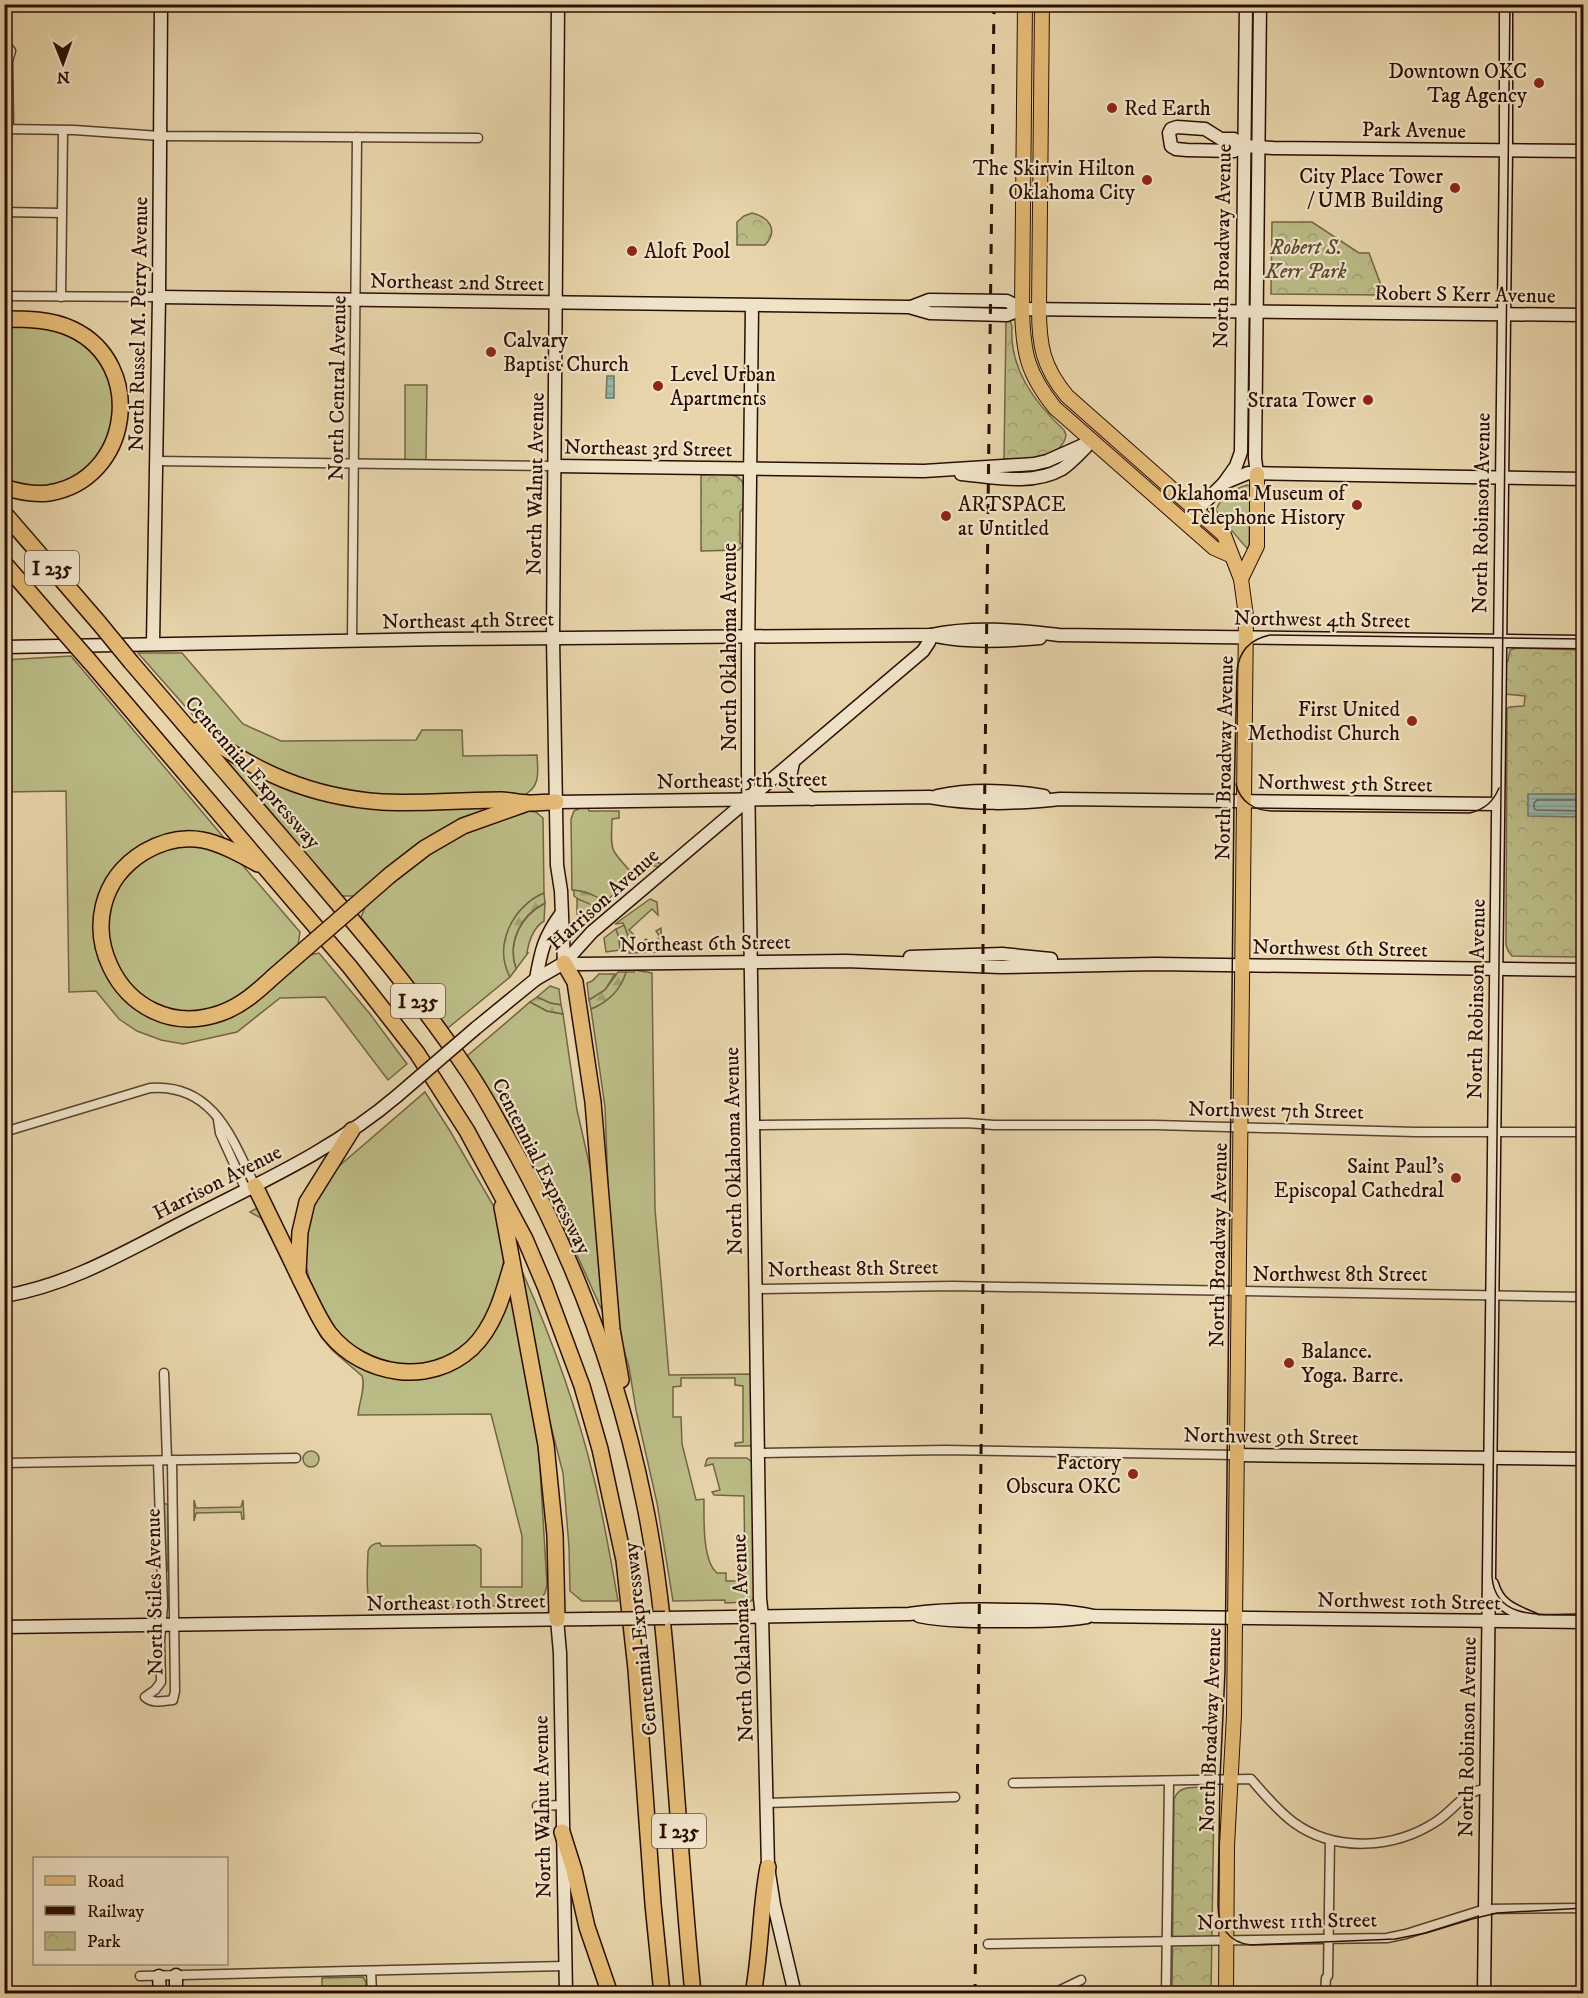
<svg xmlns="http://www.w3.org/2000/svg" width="1588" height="1998" font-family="'IM FELL DW Pica',serif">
<defs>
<pattern id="forest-firs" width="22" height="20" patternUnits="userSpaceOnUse" patternTransform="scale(1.5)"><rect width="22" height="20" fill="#bbbb85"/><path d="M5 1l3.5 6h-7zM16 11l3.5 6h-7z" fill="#a1a071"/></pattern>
<pattern id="park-crowns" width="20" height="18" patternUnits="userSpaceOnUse" patternTransform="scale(1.5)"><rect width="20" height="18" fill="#bbbb85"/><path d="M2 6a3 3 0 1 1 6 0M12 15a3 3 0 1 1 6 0" fill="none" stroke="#a1a071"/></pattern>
<pattern id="water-rules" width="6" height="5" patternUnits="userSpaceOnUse" patternTransform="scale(1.5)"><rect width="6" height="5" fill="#97b8a9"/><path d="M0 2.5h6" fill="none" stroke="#829d90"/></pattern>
</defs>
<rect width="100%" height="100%" fill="#e7d4aa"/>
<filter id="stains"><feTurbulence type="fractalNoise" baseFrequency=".00333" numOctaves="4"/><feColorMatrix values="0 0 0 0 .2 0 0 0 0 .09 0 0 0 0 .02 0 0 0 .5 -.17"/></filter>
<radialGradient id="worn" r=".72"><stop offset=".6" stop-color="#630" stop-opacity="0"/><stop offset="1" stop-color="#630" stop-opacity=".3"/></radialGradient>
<g fill="#bbbb85" stroke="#746444" stroke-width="1.5">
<polygon points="1255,4 1253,130 1251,130 1252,5"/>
<polygon points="1251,166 1253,166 1252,293 1250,294"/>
<polygon points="4,325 30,325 65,331 100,358 114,386 114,428 91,466 66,482 42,488 5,482"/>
<polygon points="405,385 427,385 426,460 405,460"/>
<path d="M1247,485L1250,486V490L1249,547L1247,548C1243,544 1218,515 1216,510C1221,496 1234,489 1247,485Z"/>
<path d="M138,653H182L243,724L281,741L416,740L422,730H462L463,756L537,755C538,772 541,788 522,796L392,798L350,794L273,772L199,722Z"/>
<polygon points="71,656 225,839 158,839 97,912 126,998 194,1024 306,956 319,953 370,1014 407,1064 388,1080 325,997 280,998 237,1032 183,1044 161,1040 137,1031 119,1019 96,991 69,992 66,791 5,792 4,660"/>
<polygon points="219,752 300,791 496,805 496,809 356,896 342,896"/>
<path d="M580,808H588L589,811H619V818L612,819C611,851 609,848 631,872L652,854L655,858L653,861L662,864L658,867L648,864L605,902L585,892L572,890L571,819L574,811Z"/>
<path d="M527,811L536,812L543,818L544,893C513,906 494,945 510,977L448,1028L361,917L366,905L395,879L446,840Z"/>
<polygon points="189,843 233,854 300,932 298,945 245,995 207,1012 170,1011 137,995 111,959 106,920 116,888 152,852"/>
<polygon points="577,899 588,902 599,909 587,918 577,914"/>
<polygon points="650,899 657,902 658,915 652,909 629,930 634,935 631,938 638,946 646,939 652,944 660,937 656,931 661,928 662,949 658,952 629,953 628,936 623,923 615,924"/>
<path d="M545,903L544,921C533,928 529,940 527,953H528L516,969C507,942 521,916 545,903Z"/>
<polygon points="616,929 619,937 620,950 606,952 604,938"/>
<path d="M635,970L652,973L655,1209L669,1375L751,1374L752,1444L750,1446H735V1443L743,1442V1386L735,1385V1378H681V1386L673,1387V1417H681L682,1444L696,1500L704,1499C704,1517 702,1561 717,1573H726V1581H737V1573H745L744,1496L714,1495L712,1492L720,1490L713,1464L705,1466L707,1459L709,1458H747L753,1463L754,1599L749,1602L725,1603V1600L673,1601L657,1503L636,1410L629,1367L618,1330L610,1242L605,1107L591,1009C608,1002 620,989 626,972H634Z"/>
<polygon points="599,974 615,974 605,990 589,1000 587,983 592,981"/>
<polygon points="550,986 559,989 561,1005 550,1003 537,997"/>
<polygon points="530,1002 547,1011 563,1014 577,1110 594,1185 605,1317 553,1202 514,1131 467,1056"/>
<polygon points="425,1092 450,1131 497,1212 504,1251 503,1269 499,1287 485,1322 461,1350 432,1364 391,1365 349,1346 329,1322 311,1285 306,1266 304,1256 310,1207 331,1173"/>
<path d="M259,1207L356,1364L452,1367L509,1292L513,1293L537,1419L547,1585L545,1593L540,1600L525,1605L383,1610C377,1609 373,1608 370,1603C365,1593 368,1563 368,1551C370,1545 374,1543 380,1543L381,1546L475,1545L481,1549V1587H522V1536L491,1414L358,1415C359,1403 366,1386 362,1376L332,1350L321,1337L261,1218L250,1212Z"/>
<path d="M522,1271C552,1339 577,1408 594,1479C604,1519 611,1560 618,1601H582L570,1591L569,1547L563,1473L543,1396L520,1273Z"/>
<circle cx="311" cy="1459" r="8"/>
<polygon points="194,1500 196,1508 241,1507 243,1500 244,1519 242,1519 241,1512 196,1513 194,1521"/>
<polygon points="164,1503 168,1505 168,1572 163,1545"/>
<polygon points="363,1977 366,1982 366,1993 327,1993 328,1987 322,1987 322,1978"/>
</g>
<g fill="url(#forest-firs)" stroke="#746444" stroke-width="1.5">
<path d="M574,890C584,891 594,895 602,900V906L599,909C591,903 581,902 574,896Z"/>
<path d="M544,893L545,903C520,915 507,943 516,969L510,977C493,945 513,906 544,893Z"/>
<polygon points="624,925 628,936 629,951 623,952 620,950 619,937 616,929"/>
<path d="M618,972H626C621,989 608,1002 591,1009L589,1000L605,990Z"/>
<polygon points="537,997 550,1003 561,1005 563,1014 547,1011 530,1002"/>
</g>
<g fill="url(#park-crowns)" stroke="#746444" stroke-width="1.5">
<path d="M752,213C769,217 779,230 765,245H737V222L744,216Z"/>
<polygon points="1272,222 1312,222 1359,253 1369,253 1381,285 1384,285 1384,295 1271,294"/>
<path d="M1006,321H1010L1012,326C1009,369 1035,403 1064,430L1066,435C1063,459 1023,460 1004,459Z"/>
<path d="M701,475C711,475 738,470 743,483C745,490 743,500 743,508L740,512V543L743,545L739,550L701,551Z"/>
<polygon points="1516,648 1583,650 1583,957 1512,956 1508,951 1506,945 1507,709 1509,707 1524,706 1525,696 1505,694 1504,664 1508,661 1510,650"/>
<path d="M1205,1787L1212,1792L1214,1800L1211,1993L1172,1994L1174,1799C1179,1785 1192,1788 1205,1787Z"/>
</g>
<g fill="url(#water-rules)" stroke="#6c7467" stroke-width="1.5">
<polygon points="607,376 614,376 614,398 606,398"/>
<polygon points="1528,794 1583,794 1583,817 1528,816"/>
</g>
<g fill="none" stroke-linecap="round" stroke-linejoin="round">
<polyline stroke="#626356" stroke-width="1.5" points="1584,800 1537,800 1534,803 1534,808 1536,810 1584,811"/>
<g stroke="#5b402d" stroke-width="11">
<g id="street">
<polyline points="4,42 11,51 8,61 9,129"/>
<polyline points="4,129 74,130 160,136 478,138"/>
<polyline points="4,212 61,213"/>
<polyline points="4,296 159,297"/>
<polyline points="61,297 63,130"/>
<polyline points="156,461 554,466"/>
<polyline points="352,640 357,137"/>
<polyline points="218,1120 220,1133 246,1190"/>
<polyline points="753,1125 967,1123 994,1125 1155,1125 1415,1132 1584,1132"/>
<path d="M4,1132L150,1088C213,1083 232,1138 255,1186"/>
<polyline points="754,1289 953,1286 1584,1297"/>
<polyline points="164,1373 167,1460"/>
<polyline points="757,1453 945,1450 1237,1455"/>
<path d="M158,1461L163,1606L160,1641L161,1682L155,1690L145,1697C153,1704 163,1701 173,1700L175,1691L172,1460"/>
<polyline points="4,1463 296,1458"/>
<path d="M1013,1783L1251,1779C1264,1794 1277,1810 1293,1822C1335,1853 1395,1849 1437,1821C1454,1810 1465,1790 1486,1789"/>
<polyline points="767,1803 955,1797"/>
<polyline points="537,1806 562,1805"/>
<polyline points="988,1944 1387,1938 1406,1934 1485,1909 1584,1908"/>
<polyline points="371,1971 372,1994"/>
<polyline points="140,1976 565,1966"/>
<polyline points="1052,1994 1081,1980"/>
<polyline points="1166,1994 1169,1782"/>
<polyline points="1325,1994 1326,1978 1328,1976 1330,1840"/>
</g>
</g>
<g stroke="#2c0e03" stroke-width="15">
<g id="secondary">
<polyline points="558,4 553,638 557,865 561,891 564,963"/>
<polyline points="1245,146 1234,139 1221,139 1205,129 1177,127 1171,129 1169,133 1171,146 1176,149 1187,150 1234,151 1245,146 1273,148 1584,151"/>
<polyline points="159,297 909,307 930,313 1007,315 1022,309 1584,315"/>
<polyline points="752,306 748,655 748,771 760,1599 762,1616 768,1867 774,1905 795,1994"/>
<polyline points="911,307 929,300 1007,301 1022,309"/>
<polyline points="554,466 924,471 1034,464 1047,461 1092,441"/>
<path d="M961,474C993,477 1032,486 1062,469C1071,463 1078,455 1086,447"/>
<polyline points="1257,474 1255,458 1260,4"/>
<polyline points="1224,483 1236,466 1241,452 1246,4"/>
<polyline points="1185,522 1224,483 1248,473 1584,479"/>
<path d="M935,636C967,643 1008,641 1040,638"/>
<polyline points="153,643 159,297 161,4"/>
<path d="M4,647L444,639L931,635C973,626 1017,630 1059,635L1584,642"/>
<polyline points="793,763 790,777 792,783 812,799"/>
<path d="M937,796C973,788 1008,790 1044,796"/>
<path d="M556,802L929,797C975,805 1014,804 1060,799L1497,804"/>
<polyline points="910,957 1002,954 1051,959"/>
<polyline points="564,963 581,964 846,961 1001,967 1156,964 1584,970"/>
<path d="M536,979C541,951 544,937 561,914"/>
<polyline points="476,1028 536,979 564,963 592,932 923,651 929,642 931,635"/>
<path d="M4,1296C71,1285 130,1249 189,1219C261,1182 335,1149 397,1096"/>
<polyline points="1237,1455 1584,1459"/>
<path d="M1492,1584C1498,1606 1514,1611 1533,1619"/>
<path d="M919,1616C950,1622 981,1621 1012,1621C1038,1621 1062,1621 1087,1617"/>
<path d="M665,1618L909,1614C943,1609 976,1609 1011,1610C1039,1610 1066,1610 1094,1616L1584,1622"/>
<polyline points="557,1619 560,1653 566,1994"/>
<polyline points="4,1627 590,1619"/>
<polyline points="176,1975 176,1994"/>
<polyline points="159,1976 160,1994"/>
<polyline points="1484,1994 1506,150 1506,4"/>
</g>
</g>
<g stroke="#2c0e03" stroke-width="16">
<g id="primary">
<path d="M1025,4L1022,309C1023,353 1027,373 1055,408L1214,548L1230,555"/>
<path d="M1042,4L1039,309C1039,346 1043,367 1067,396L1224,535L1241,579L1246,616L1234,1715L1227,1846L1226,1994"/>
<polyline points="1241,579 1257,546 1257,474"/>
</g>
</g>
<g stroke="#2c0e03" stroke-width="18">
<g id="highway">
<path d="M4,319C27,319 51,319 72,329C147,364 131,480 49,493C34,495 19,492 4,487"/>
<polyline points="4,513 99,623"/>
<polyline points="4,563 56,623"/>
<path d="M131,662C188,728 245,795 302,861C359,928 416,994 465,1067C478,1085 489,1105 500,1125C568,1241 617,1369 644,1501C661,1582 667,1665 673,1747C679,1829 685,1911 693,1994"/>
<polyline points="91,663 350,967 417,1053 467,1131 525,1239 545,1286 582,1386 600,1449 624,1560 636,1669 653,1904 662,1994"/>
<path d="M198,730C255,772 310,797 382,802C422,804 462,800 501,800C510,800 519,803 529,803C538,803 547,802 556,802"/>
<path d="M258,864C218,842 188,826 144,852C53,908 120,1049 221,1013C241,1006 257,992 273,977"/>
<polyline points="390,875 425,848 463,826 525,804"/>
<polyline points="564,963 575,982 593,1102 612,1329 621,1380"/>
<path d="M255,1186C270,1217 286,1249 301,1281C310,1298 318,1318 329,1333C363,1376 430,1387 472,1348C494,1327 503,1295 511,1267"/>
<polyline points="502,1207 546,1445 555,1535 557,1619"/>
<polyline points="298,1272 300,1232 307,1202 352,1130"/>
<polyline points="562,1832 574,1870 587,1927 610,1994"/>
<path d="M753,1994C761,1952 760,1909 768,1867"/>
</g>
</g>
<use href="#street" stroke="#efe3c8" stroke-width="8"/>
<use href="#secondary" stroke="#efe3c8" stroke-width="12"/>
<use href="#primary" stroke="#e4ba75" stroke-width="14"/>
<use href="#highway" stroke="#e4ba75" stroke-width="15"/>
<g stroke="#2c0e03" stroke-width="1.5">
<path d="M1510,4L1492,1577C1496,1624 1549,1613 1584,1614"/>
<path d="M1584,639L1270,635C1251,639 1239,651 1237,671L1234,801L1225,1672L1220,1779L1218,1905C1218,1926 1229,1943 1251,1945L1395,1939L1426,1933L1472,1919L1497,1913L1584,1908"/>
<path d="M1236,784C1240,802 1255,811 1273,811L1470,813C1485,809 1493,802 1499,788"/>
</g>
<polyline stroke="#2c0e03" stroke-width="3" stroke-dasharray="10 10" stroke-linecap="butt" points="975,1994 983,1276 983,938 994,4"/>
<g stroke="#2c0e03" stroke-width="15" stroke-linecap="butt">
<g id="secondary-bridge">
<polyline points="397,1096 476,1028"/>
<polyline points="590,1619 665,1618"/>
</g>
</g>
<g stroke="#2c0e03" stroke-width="18" stroke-linecap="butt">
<g id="highway-bridge">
<polyline points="56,623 91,663"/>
<polyline points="99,623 131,662"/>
<polyline points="273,977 390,875"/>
</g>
</g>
<use href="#secondary-bridge" stroke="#efe3c8" stroke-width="12"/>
<use href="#highway-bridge" stroke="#e4ba75" stroke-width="15"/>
</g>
<g fill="#8f2418" stroke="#efe3c8" stroke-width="2">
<circle cx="1539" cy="83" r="6"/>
<circle cx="1112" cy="108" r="6"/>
<circle cx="1147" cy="180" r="6"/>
<circle cx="1455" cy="188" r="6"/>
<circle cx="632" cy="251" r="6"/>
<circle cx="491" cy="352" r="6"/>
<circle cx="658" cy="386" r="6"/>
<circle cx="1368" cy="400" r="6"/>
<circle cx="1357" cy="505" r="6"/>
<circle cx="946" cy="516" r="6"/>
<circle cx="1412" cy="721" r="6"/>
<circle cx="1456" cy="1178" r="6"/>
<circle cx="1289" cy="1363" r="6"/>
<circle cx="1133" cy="1474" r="6"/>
</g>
<g text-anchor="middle" stroke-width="4.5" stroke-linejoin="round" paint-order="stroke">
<g fill="#efe3c8" stroke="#664e3e" stroke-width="1.5">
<rect x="25" y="551" width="54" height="34" rx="4.5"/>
<rect x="391" y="984" width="54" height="34" rx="4.5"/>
<rect x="652" y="1814" width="54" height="34" rx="4.5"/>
</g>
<g font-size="20" font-weight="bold" fill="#2c0e03">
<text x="52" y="575">I 235</text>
<text x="418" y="1008">I 235</text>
<text x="679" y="1838">I 235</text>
</g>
<g font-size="21" fill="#2c0e03" stroke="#efe3c8" text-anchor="end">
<text x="1527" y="78">Downtown OKC<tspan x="1527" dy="24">Tag Agency</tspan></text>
<text x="1124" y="115" text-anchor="start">Red Earth</text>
<text x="1135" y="175">The Skirvin Hilton<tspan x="1135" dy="24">Oklahoma City</tspan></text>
<text x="1443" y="183">City Place Tower<tspan x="1443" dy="24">/ UMB Building</tspan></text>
<text x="644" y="258" text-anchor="start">Aloft Pool</text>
<text x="503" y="347" text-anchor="start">Calvary<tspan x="503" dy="24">Baptist Church</tspan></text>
<text x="670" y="381" text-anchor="start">Level Urban<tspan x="670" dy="24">Apartments</tspan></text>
<text x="1356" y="407">Strata Tower</text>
<text x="1345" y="500">Oklahoma Museum of<tspan x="1345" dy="24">Telephone History</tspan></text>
<text x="958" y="511" text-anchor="start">ARTSPACE<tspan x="958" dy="24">at Untitled</tspan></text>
<text x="1400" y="716">First United<tspan x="1400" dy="24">Methodist Church</tspan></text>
<text x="1444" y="1173">Saint Paul's<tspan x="1444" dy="24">Episcopal Cathedral</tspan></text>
<text x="1301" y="1358" text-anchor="start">Balance.<tspan x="1301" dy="24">Yoga. Barre.</tspan></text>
<text x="1121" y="1469">Factory<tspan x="1121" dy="24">Obscura OKC</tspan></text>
</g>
<g font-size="21" fill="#2c0e03" stroke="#efe3c8">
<text transform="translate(1414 130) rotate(1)" y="7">Park Avenue</text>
<text transform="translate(1222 246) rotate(-89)" y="7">North Broadway Avenue</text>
<text transform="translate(457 282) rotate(1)" y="7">Northeast 2nd Street</text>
<text transform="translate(1465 294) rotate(1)" y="7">Robert S Kerr Avenue</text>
<text transform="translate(138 324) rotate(-89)" y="7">North Russel M. Perry Avenue</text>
<text transform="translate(337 388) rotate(-89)" y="7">North Central Avenue</text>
<text transform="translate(648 448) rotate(1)" y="7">Northeast 3rd Street</text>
<text transform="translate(535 484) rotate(-89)" y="7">North Walnut Avenue</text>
<text transform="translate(1481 513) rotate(-89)" y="7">North Robinson Avenue</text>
<text transform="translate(1322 619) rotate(1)" y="7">Northwest 4th Street</text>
<text transform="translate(468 620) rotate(-1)" y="7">Northeast 4th Street</text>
<text transform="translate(729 647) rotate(-90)" y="7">North Oklahoma Avenue</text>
<text transform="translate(1224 758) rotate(-89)" y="7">North Broadway Avenue</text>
<text transform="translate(253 772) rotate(49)" y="7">Centennial Expressway</text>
<text transform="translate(742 780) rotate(-1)" y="7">Northeast 5th Street</text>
<text transform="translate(1345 783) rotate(1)" y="7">Northwest 5th Street</text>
<text transform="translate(603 899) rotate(-42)" y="7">Harrison Avenue</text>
<text transform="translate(705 943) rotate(-1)" y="7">Northeast 6th Street</text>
<text transform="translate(1340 948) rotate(1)" y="7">Northwest 6th Street</text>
<text transform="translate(1476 999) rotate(-89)" y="7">North Robinson Avenue</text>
<text transform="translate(1276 1110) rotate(1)" y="7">Northwest 7th Street</text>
<text transform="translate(733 1151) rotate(-91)" y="7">North Oklahoma Avenue</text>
<text transform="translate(542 1166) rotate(63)" y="7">Centennial Expressway</text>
<text transform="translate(217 1182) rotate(-27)" y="7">Harrison Avenue</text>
<text transform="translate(1218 1245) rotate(-89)" y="7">North Broadway Avenue</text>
<text transform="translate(853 1268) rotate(-1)" y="7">Northeast 8th Street</text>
<text x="1340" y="1281">Northwest 8th Street</text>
<text transform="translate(1271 1436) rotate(1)" y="7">Northwest 9th Street</text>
<text transform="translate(154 1592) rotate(-91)" y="7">North Stiles Avenue</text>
<text transform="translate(1409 1601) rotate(1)" y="7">Northwest 10th Street</text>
<text transform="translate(456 1602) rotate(-1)" y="7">Northeast 10th Street</text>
<text transform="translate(742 1638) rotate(-92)" y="7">North Oklahoma Avenue</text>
<text transform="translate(640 1639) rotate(-96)" y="7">Centennial Expressway</text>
<text transform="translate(1210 1730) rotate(-88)" y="7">North Broadway Avenue</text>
<text transform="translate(1467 1737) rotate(-89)" y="7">North Robinson Avenue</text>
<text transform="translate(542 1807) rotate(-91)" y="7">North Walnut Avenue</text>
<text transform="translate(1287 1921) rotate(-1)" y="7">Northwest 11th Street</text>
</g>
<g font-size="21" font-style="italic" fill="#5e4b30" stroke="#efe3c8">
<text x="1306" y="254">Robert S.<tspan x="1306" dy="24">Kerr Park</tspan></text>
</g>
</g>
<rect width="1588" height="1998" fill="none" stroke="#e7d4aa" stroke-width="24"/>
<rect x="6" y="6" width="1576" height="1986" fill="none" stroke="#2c0e03" stroke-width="3"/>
<rect x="12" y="12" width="1564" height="1974" fill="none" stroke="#2c0e03" stroke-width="1.5"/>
<rect x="33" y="1857" width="195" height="108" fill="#efe3c8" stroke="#a18e79" stroke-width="1.5"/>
<rect x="45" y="1876" width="30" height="9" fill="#e4ba75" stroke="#a18e79" stroke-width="1.5"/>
<text x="87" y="1887" font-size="18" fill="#2c0e03">Road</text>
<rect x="45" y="1906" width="30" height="9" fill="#2c0e03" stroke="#a18e79" stroke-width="1.5"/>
<text x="87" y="1917" font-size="18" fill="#2c0e03">Railway</text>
<rect x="45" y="1932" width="30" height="18" fill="url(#park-crowns)" stroke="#a18e79" stroke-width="1.5"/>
<text x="87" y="1947" font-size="18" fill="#2c0e03">Park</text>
<g transform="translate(63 63) rotate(179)" stroke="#efe3c8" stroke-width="4.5" paint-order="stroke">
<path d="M0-4.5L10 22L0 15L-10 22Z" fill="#2c0e03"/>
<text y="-9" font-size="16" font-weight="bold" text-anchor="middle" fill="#2c0e03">N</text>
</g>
<rect width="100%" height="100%" filter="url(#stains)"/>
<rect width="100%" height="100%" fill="url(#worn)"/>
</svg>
